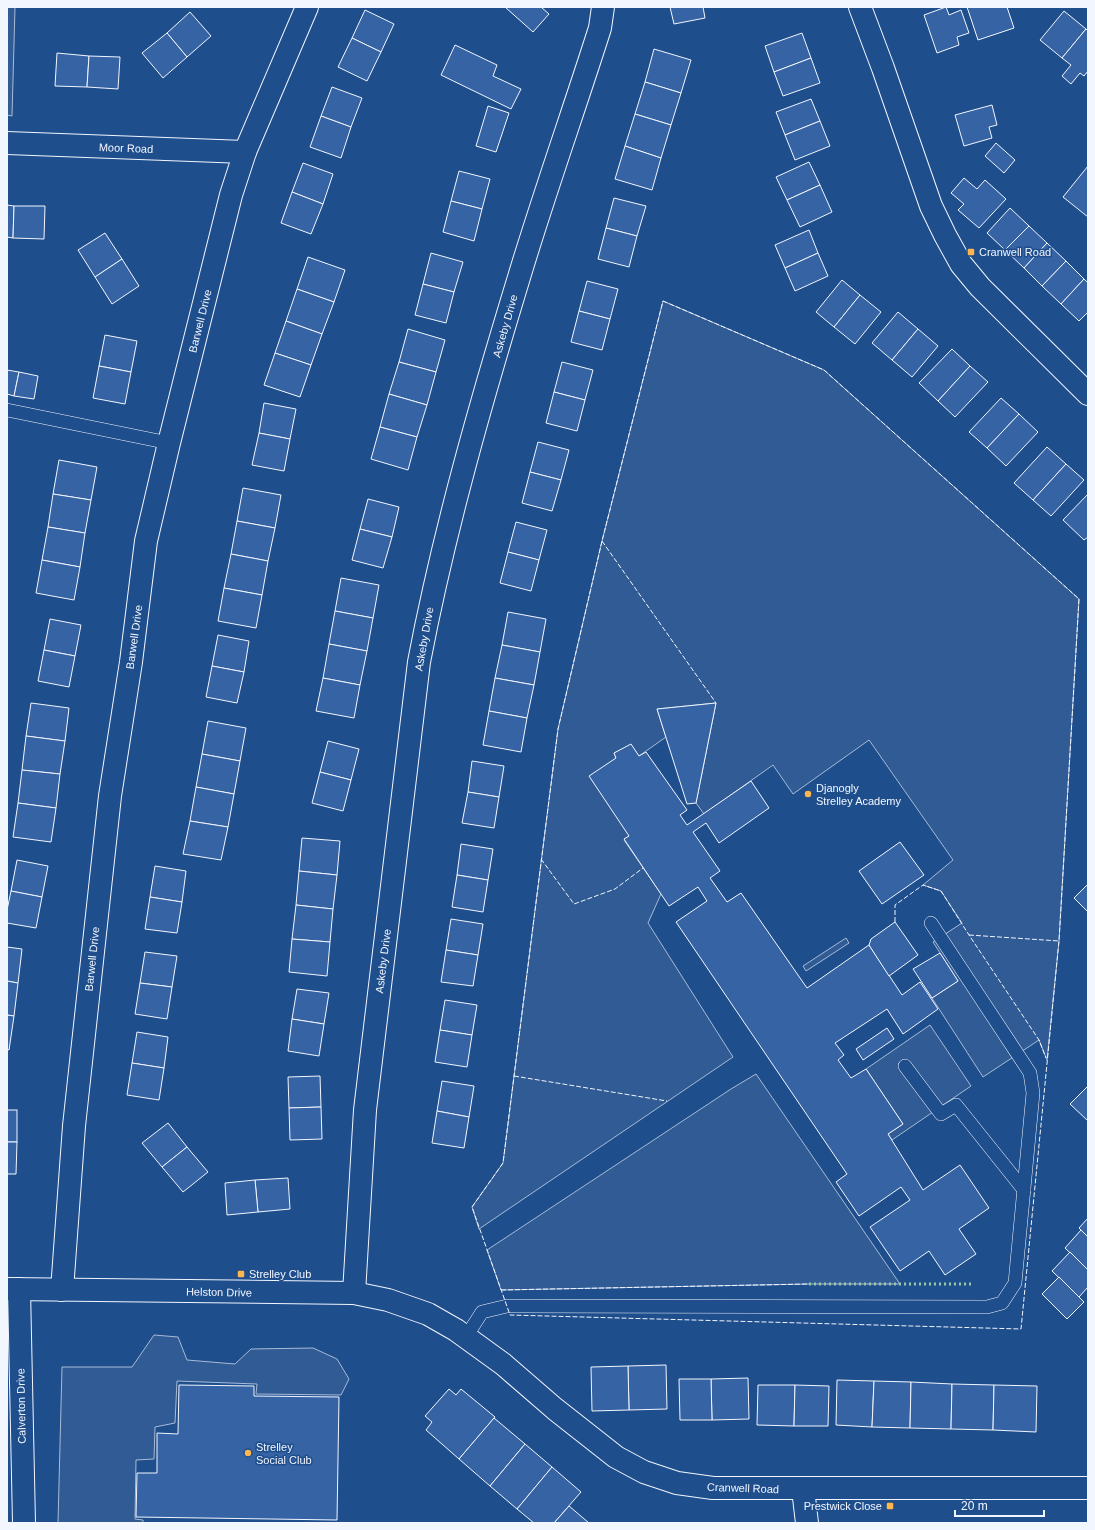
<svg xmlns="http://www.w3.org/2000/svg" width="1095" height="1530" font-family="Arial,sans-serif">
<rect width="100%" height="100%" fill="#1f4e8c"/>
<g fill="#305b95" stroke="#a8bbd7">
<polygon points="7,7 15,7 12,116 7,115"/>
<polygon points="663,301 824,370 1079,599 1059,941 1047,1060 1039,1040 983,1077 932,998 958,981 933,942 962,923 941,891 923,885 953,860 869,740 793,794 773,765 704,814 696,803 716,703 657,709 666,737 639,756 631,745 614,753 616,758 629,836 624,840 661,894 648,923 733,1057 479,1229 472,1207 503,1163 558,729 602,541"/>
<polygon points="846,938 849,943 806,971 803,966"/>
<polygon points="930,1025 971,1086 892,1140 888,1134 903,1124 866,1069"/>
<polygon points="756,1074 900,1284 809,1284 501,1290 487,1250 731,1089"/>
<polygon points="154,1335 178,1337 187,1360 235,1364 251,1349 313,1348 337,1359 349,1379 341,1395 256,1394 257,1384 177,1381 175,1423 155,1427 154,1459 136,1460 135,1519 143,1520 143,1523 58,1523 62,1367 132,1367"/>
</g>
<g fill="#3563a3" stroke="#f2f6ff">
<polygon points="505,7 541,7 549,14 533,32"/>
<polygon points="670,7 703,7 705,18 674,24"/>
<polygon points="946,7 949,15 961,10 969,33 957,37 959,45 937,53 924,15"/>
<polygon points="967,7 1007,7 1014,28 978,40"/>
<polygon points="365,10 394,24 381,52 352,38"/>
<polygon points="1064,11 1086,29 1062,58 1040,40"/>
<polygon points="190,12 211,36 187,57 167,33"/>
<polygon points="1086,29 1088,31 1088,71 1084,76 1080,73 1071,84 1062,76 1071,65 1062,58"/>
<polygon points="167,33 187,57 163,78 142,53"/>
<polygon points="802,33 811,58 774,72 765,46"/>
<polygon points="352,38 381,52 367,81 338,67"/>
<polygon points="455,45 497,65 493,76 521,89 511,109 441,75"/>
<polygon points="654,49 691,60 681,93 645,82"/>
<polygon points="57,53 89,56 87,87 55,86"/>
<polygon points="89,56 120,57 118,89 87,87"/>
<polygon points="811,58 820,83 783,96 774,72"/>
<polygon points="645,82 681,93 671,125 635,114"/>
<polygon points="332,87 362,98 351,127 321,116"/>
<polygon points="811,99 820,121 785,135 776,112"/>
<polygon points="992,105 997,125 989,127 992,138 964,146 955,115"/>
<polygon points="488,106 509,113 496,152 476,146"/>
<polygon points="635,114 671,125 661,158 625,146"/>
<polygon points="321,116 351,127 341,158 310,147"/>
<polygon points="820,121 830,146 795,160 785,135"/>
<polygon points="996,143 1015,160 1004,173 985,156"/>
<polygon points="625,146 661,158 652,190 615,179"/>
<polygon points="809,162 820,185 787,200 776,177"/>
<polygon points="303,163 333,174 323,204 292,192"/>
<polygon points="1088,166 1088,217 1063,197"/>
<polygon points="459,171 490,179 482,209 451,201"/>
<polygon points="964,178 977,189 985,180 1006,199 979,228 958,210 964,204 951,193"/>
<polygon points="820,185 832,212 800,227 787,200"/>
<polygon points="292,192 323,204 311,234 281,223"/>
<polygon points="614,198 646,206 637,236 606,228"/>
<polygon points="451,201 482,209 474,241 443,232"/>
<polygon points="7,205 14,206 13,238 7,237"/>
<polygon points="14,206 45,206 44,239 13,238"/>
<polygon points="1010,208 1029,226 1005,250 987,233"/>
<polygon points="1029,226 1047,243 1024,268 1005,250"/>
<polygon points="606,228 637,236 629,267 598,259"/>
<polygon points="809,230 818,253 785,268 775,245"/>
<polygon points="105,233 122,259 95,277 78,250"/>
<polygon points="1047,243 1066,261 1042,286 1024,268"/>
<polygon points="431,253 463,262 454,292 423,284"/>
<polygon points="818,253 828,276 795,291 785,268"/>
<polygon points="308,257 345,270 334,302 297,289"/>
<polygon points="122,259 139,286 112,304 95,277"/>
<polygon points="1066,261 1084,279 1061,304 1042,286"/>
<polygon points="1084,279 1088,283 1088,312 1079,321 1061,304"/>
<polygon points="842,280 860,295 834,327 816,312"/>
<polygon points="587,281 618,289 610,319 579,311"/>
<polygon points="423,284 454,292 446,323 415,315"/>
<polygon points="297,289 334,302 322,334 286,321"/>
<polygon points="860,295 881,312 855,344 834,327"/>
<polygon points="579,311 610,319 602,350 571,342"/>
<polygon points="898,312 918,329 892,360 872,343"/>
<polygon points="286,321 322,334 311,365 275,353"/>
<polygon points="408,329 445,340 436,372 399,362"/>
<polygon points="918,329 938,346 912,377 892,360"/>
<polygon points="105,335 137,341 131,372 99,366"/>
<polygon points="952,349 970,366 938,401 919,383"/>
<polygon points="275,353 311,365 300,397 264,385"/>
<polygon points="399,362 436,372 427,405 389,394"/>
<polygon points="562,362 593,370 585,400 554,392"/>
<polygon points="99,366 131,372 125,404 93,398"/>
<polygon points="970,366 988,382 955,417 938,401"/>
<polygon points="7,370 19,372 14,396 7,394"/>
<polygon points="19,372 38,376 34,399 14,396"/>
<polygon points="554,392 585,400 577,431 546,423"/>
<polygon points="389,394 427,405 417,437 380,427"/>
<polygon points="1001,398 1019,414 987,448 969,432"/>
<polygon points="264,403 296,409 290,439 259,433"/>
<polygon points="1019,414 1038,432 1006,466 987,448"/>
<polygon points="380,427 417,437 408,470 371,459"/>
<polygon points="259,433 290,439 284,471 252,465"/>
<polygon points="538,442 569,450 561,480 530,472"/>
<polygon points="1047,447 1066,464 1033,500 1014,483"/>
<polygon points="59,460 97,467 91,500 53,494"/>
<polygon points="1066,464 1084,480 1051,516 1033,500"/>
<polygon points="530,472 561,480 552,511 522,503"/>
<polygon points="243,488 281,495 275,528 237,521"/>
<polygon points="53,494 91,500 85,533 48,527"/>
<polygon points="1088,494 1088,537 1084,540 1063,520"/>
<polygon points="368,499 399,507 392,537 360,529"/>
<polygon points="237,521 275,528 268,561 231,554"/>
<polygon points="516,522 547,530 539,560 508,552"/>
<polygon points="48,527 85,533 80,567 42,560"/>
<polygon points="360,529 392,537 383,568 352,560"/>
<polygon points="508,552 539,560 531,591 500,583"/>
<polygon points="231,554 268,561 262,595 224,588"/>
<polygon points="42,560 80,567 74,600 36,593"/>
<polygon points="341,578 379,585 373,618 335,611"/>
<polygon points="224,588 262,595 256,628 218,621"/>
<polygon points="335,611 373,618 367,651 329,644"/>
<polygon points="508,612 546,619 540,652 502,645"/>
<polygon points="50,619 81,625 75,656 44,650"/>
<polygon points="218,635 249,641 244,672 212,666"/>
<polygon points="329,644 367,651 360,685 323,678"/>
<polygon points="502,645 540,652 534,685 495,678"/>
<polygon points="44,650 75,656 69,687 38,681"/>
<polygon points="212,666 244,672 237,703 206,697"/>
<polygon points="323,678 360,685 354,718 316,711"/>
<polygon points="495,678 534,685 527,718 489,711"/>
<polygon points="31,703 69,708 65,741 26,736"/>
<polygon points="716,703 696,803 687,804 657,709"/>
<polygon points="489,711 527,718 521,752 483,745"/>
<polygon points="208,721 246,728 240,761 202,754"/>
<polygon points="26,736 65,741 60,774 22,770"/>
<polygon points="328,741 359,749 351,780 320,772"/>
<polygon points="631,744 639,756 646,752 687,810 680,815 687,825 751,781 769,808 719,843 706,823 693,832 720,871 710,878 727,902 741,893 807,988 869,945 902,995 920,982 938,1009 903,1034 887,1009 835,1043 844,1055 838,1060 851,1078 866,1069 903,1124 888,1134 923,1190 960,1165 989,1208 959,1229 976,1254 945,1275 929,1251 900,1271 870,1227 910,1200 901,1187 859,1216 836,1182 847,1174 676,922 707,901 698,887 669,906 624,839 629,836 589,776 616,758 614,753"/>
<polygon points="202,754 240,761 234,794 196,787"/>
<polygon points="472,761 504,766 499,797 468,792"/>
<polygon points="22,770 60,774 56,808 18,803"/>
<polygon points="320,772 351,780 343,811 312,803"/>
<polygon points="196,787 234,794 228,827 190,821"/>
<polygon points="468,792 499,797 494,828 462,823"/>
<polygon points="18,803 56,808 51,842 13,837"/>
<polygon points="190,821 228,827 221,860 183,854"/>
<polygon points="302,838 340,841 337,875 299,871"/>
<polygon points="900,842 924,875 882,904 859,871"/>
<polygon points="461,844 493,849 488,880 457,875"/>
<polygon points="17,860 48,866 42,897 11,891"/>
<polygon points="155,866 186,871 182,902 150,897"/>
<polygon points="299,871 337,875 333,909 296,905"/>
<polygon points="457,875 488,880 483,912 452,907"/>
<polygon points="1088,884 1088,912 1074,898"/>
<polygon points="11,891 42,897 36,928 7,923 7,910"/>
<polygon points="150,897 182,902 177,933 145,929"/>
<polygon points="296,905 333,909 330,942 292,939"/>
<polygon points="451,919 483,924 478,955 446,950"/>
<polygon points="895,922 918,955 889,976 869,945 871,939"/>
<polygon points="292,939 330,942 327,976 289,972"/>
<polygon points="7,947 22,949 18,983 7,981"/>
<polygon points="446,950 478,955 473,986 441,982"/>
<polygon points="145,952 177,956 172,987 140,983"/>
<polygon points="940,953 958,981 932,998 913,969"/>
<polygon points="7,981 18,983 14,1016 7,1015"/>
<polygon points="140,983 172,987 167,1019 135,1014"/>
<polygon points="297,989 329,993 324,1024 292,1019"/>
<polygon points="445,1000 477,1005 472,1035 440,1030"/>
<polygon points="7,1015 14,1016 9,1050 7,1049"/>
<polygon points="292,1019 324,1024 319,1056 288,1051"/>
<polygon points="887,1028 894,1039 863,1060 856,1049"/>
<polygon points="440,1030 472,1035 467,1067 435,1062"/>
<polygon points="137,1032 168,1037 164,1068 132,1063"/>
<polygon points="132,1063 164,1068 159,1100 127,1095"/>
<polygon points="320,1076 321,1107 289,1108 288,1077"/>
<polygon points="442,1081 474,1086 469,1117 437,1111"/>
<polygon points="1088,1086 1088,1121 1070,1104"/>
<polygon points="321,1107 322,1139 290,1140 289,1108"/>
<rect x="7" y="1110" width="10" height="32"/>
<polygon points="437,1111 469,1117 464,1148 432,1143"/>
<polygon points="168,1123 187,1147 162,1167 142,1143"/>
<polygon points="7,1142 17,1142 16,1174 7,1174"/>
<polygon points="187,1147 208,1172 183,1192 162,1167"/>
<polygon points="288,1178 290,1209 258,1212 255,1180"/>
<polygon points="255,1180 258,1212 227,1215 225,1183"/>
<polygon points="1088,1218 1088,1237 1079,1228"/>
<polygon points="1081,1230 1088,1237 1088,1270 1065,1248"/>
<polygon points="1070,1252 1088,1270 1088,1287 1079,1297 1052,1271"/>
<polygon points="1059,1277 1084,1302 1067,1319 1042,1294"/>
<polygon points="666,1365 667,1409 629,1410 628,1366"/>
<polygon points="628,1366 629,1410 592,1411 591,1367"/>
<polygon points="748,1378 749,1419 712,1420 711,1379"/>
<polygon points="679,1379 711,1379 712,1420 680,1420"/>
<polygon points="837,1380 874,1381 872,1427 836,1425"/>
<polygon points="874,1381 911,1382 910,1428 872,1427"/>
<polygon points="911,1382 952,1384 951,1429 910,1428"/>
<polygon points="952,1384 994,1385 993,1430 951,1429"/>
<polygon points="179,1385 254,1386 254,1396 339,1397 337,1520 136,1517 137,1473 157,1473 157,1433 178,1434"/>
<polygon points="758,1385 795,1385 794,1426 757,1425"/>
<polygon points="795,1385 829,1386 828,1426 794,1426"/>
<polygon points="994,1385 1037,1386 1036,1432 993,1430"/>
<polygon points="449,1389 456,1395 461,1389 495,1417 459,1459 426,1430 432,1422 425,1416"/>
<polygon points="494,1418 525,1444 490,1486 459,1459"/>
<polygon points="525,1444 552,1467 517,1509 490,1486"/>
<polygon points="552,1467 581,1492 554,1523 534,1523 517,1509"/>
<polygon points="569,1506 589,1523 554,1523"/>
</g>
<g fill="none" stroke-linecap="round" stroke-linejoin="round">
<g stroke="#f2f6ff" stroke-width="14">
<g id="lane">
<polyline points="7,410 169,443"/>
<polyline points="905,1066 941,1114 956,1105 1024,1190"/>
<polyline points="466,1337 482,1312 507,1306 987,1307 1002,1303 1015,1283 1033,1093 1030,1073 931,923"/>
</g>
</g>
<g stroke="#f2f6ff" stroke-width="24">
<g id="street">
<polyline points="860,7 883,68 931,206 945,235 961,264 980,287 1088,394"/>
<polyline points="7,143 245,152"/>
<polyline points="7,1289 354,1293 388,1300 428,1314 456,1330 503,1364 555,1409 616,1457 644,1472 677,1483 713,1488 1088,1488"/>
<polyline points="19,1289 24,1523"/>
<polyline points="62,1290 74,1126 110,796 131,662 146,541 169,443 231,195 245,152 307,7"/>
<path d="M354,1293L365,1110L419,662C444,531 481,402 520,274C545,191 574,110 600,28L603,7"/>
<polyline points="803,1489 807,1523"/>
</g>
</g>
<use href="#lane" stroke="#1f4e8c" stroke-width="13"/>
<use href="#street" stroke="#1f4e8c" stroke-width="22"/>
<polyline stroke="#97c8a6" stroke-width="3" stroke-dasharray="2 3" stroke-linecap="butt" points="809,1284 974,1284"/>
<g stroke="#f2f6ff" stroke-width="1" stroke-dasharray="5 2" stroke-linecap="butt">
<polygon points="663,301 824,370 1079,599 1059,941 1021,1329 510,1315 472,1207 503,1163 558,729 602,541"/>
<polyline points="602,541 716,703"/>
<polyline points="541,859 574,904 615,889 643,868"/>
<polyline points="895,922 895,905 923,885 941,891 969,935 1039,1040 1046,1058"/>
<polyline points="969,935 1059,941"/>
<polyline points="514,1076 667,1101"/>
<polyline points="501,1290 809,1284"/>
</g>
</g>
<g fill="#ffb74d" stroke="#1f4e8c" stroke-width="1.5">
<rect x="967" y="248" width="8" height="8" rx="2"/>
<circle cx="808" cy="794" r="4"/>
<rect x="237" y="1270" width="8" height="8" rx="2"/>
<circle cx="248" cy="1453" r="4"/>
<rect x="886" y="1502" width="8" height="8" rx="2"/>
</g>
<g text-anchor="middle" stroke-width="3" stroke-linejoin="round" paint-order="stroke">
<g font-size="11" fill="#f2f6ff" stroke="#1f4e8c">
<text transform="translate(126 148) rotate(2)" y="4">Moor Road</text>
<text transform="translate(200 321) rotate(-76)" y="4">Barwell Drive</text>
<text transform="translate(505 326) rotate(-74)" y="4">Askeby Drive</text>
<text transform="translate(134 637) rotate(-82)" y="4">Barwell Drive</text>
<text transform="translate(424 639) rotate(-80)" y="4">Askeby Drive</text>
<text transform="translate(92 959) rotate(-84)" y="4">Barwell Drive</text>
<text transform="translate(383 961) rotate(-83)" y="4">Askeby Drive</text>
<text transform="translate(219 1292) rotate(1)" y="4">Helston Drive</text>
<text transform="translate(21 1406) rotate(-91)" y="4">Calverton Drive</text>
<text transform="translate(743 1488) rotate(2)" y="4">Cranwell Road</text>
</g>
<g font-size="11" fill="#f2f6ff" stroke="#1f4e8c" text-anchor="start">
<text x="979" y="256">Cranwell Road</text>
<text x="816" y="792">Djanogly<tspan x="816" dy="13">Strelley Academy</tspan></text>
<text x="249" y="1278">Strelley Club</text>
<text x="256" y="1451">Strelley<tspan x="256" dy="13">Social Club</tspan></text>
<text x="882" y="1510" text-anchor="end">Prestwick Close</text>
</g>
</g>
<rect width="1095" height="1530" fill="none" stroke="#f2f6ff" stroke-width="16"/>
<path d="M955 1510v6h89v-6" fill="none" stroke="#f2f6ff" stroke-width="2"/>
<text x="961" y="1510" font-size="12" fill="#f2f6ff" stroke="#1f4e8c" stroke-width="3" paint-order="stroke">20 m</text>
</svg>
